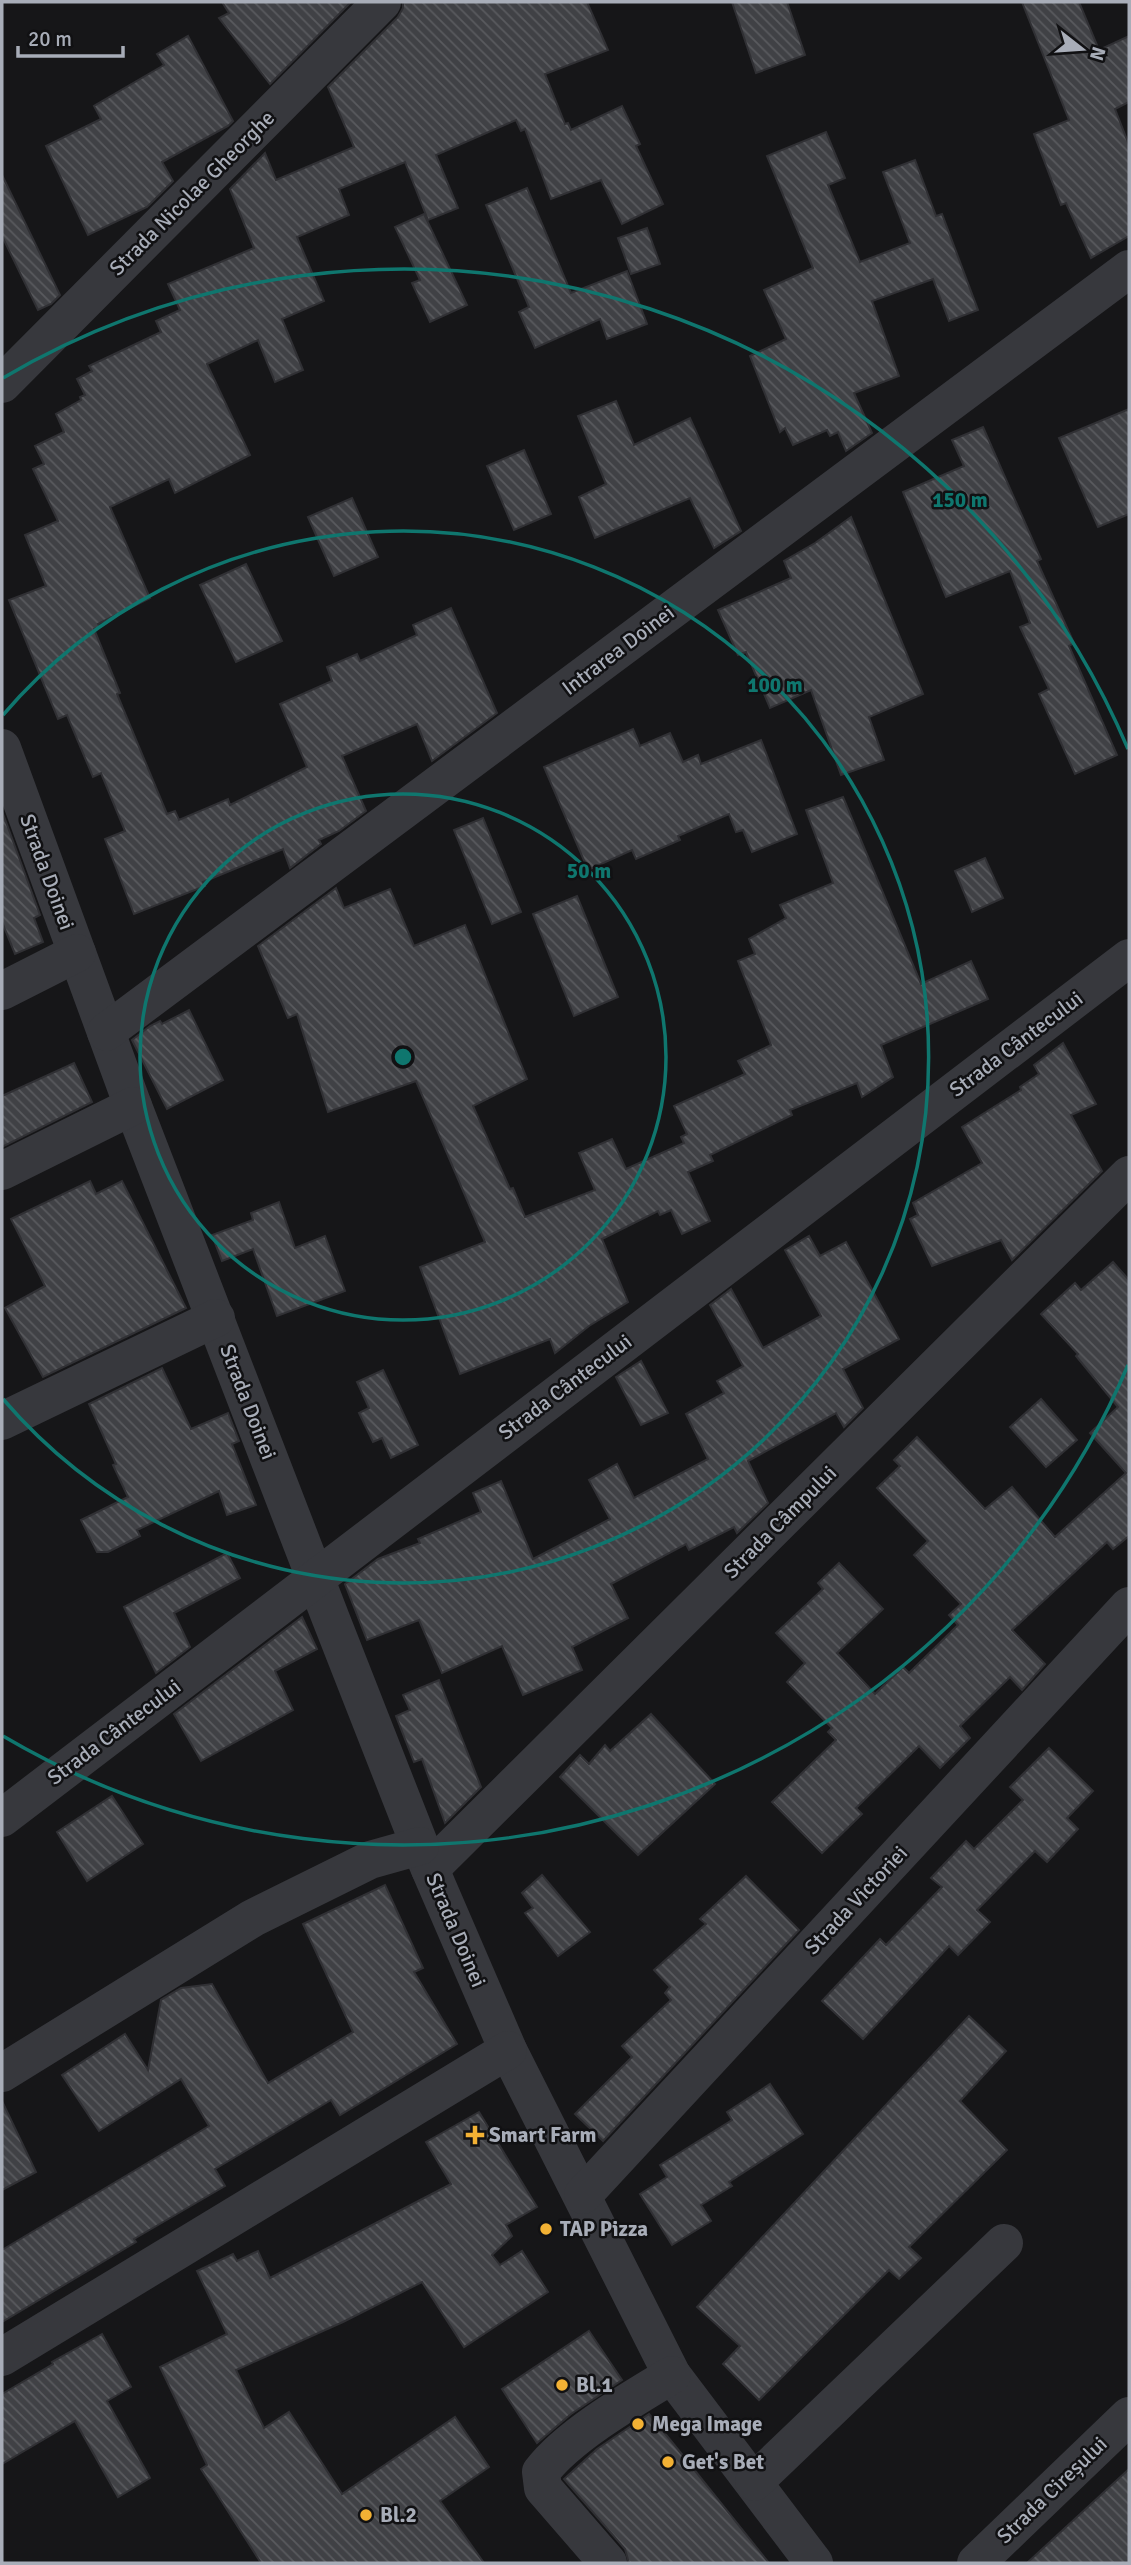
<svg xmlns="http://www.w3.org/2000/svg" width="1131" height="2565" font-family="Signika,sans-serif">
<defs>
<pattern id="building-back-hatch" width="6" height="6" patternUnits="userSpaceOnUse" patternTransform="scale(1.75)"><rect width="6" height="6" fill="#404145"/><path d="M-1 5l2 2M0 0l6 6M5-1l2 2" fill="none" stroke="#595a5e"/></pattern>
</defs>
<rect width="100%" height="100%" fill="#161618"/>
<g fill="url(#building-back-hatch)" stroke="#303034" stroke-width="2">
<polygon points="222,2 351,2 270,84 219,18 229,13"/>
<polygon points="403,2 587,2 608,50 545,74 565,124 568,123 571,130 622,106 640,144 636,146 663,204 622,224 601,180 551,199 525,129 521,131 516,120 436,155 458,208 428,220 405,162 339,189 349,215 297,237 324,301 282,319 303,370 275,382 258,340 207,364 250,455 175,493 169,479 110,507 150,598 98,624 100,627 94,629 120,693 117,694 167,814 175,811 179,820 228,799 230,805 307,767 280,704 332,681 327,667 357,654 360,661 417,635 413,625 451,608 497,713 432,761 417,724 342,756 366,811 339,831 319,840 321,844 290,868 283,849 203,882 205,886 134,914 105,839 125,831 101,773 93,777 67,715 58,719 9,600 46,586 25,535 58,521 33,469 44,464 35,446 64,432 56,414 81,400 80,397 85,395 77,379 92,371 89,366 161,332 156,321 180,310 168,284 254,248 230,189 265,153 276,180 354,147 328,87 398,17 403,8"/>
<polygon points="732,2 787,2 805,55 756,73"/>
<polygon points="1022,2 1079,2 1099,50 1129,36 1129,102 1115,109 1129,145 1129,236 1091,258 1066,203 1061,205 1034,134 1069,120"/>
<polygon points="188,36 233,121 228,126 162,162 173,181 147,207 88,235 46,146 101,119 94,106 164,65 157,54"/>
<polygon points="826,132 845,178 828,185 860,262 910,243 883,172 915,160 936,216 942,214 978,310 949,321 933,279 872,301 899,376 854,393 872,433 846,451 838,432 830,436 827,430 793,445 785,428 780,432 750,356 786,339 764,290 813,268 767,156"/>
<polygon points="2,175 60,295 51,304 38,310 2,236"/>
<polygon points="527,188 571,293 627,271 647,324 607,339 600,319 535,348 519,312 529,307 486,205"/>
<polygon points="424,214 467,305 430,322 412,283 420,280 395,227"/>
<polygon points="647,228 660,264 631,274 618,238"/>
<polygon points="616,401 634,445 690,418 741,531 714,548 690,498 595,538 579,497 606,484 578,416"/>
<polygon points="1129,409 1129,514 1098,527 1059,438"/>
<polygon points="983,427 1041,559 1037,561 1074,643 1069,646 1117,755 1075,774 1039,694 1049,689 1020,627 1030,623 1010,571 946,597 903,492 964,466 952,440"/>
<polygon points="524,450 551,514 514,530 487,466"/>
<polygon points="352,498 378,557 334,576 308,517"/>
<polygon points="851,517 923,694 869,717 884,760 841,775 811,690 770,708 746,652 738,655 718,610 791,578 784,561 815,543"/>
<polygon points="246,564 282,641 236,662 200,585"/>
<polygon points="633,729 640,746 670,733 683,762 698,755 701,764 761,740 797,834 752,852 743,830 736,832 729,814 678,836 680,840 636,859 632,850 588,870 544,767"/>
<polygon points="843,797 921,984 971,961 988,999 881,1045 893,1077 862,1097 857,1083 790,1110 792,1115 710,1155 713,1161 688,1172 710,1221 682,1234 671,1210 660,1215 658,1211 602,1239 628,1302 589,1326 555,1353 550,1339 460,1374 420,1267 485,1242 416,1081 328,1112 297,1014 288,1018 258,946 336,888 344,908 390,889 414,946 465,925 527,1079 473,1106 510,1189 513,1188 525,1217 595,1190 579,1153 612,1139 626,1169 684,1143 681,1137 687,1134 674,1106 745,1074 738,1061 771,1045 738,961 755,954 749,939 786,918 780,905 833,883 806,810"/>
<polygon points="2,811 40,915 34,918 43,942 15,954 2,922"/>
<polygon points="483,818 521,912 492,924 454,830"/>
<polygon points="985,858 1003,898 972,912 955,871"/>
<polygon points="577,896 618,997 574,1016 533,914"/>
<polygon points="189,1010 223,1080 167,1109 132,1040 150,1026 160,1021 162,1024"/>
<polygon points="1063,1043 1096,1104 1071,1115 1102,1171 1012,1260 1001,1240 932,1266 910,1219 918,1215 913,1203 982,1163 962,1127 1021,1090 1020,1087 1039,1074 1034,1065"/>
<polygon points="74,1063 92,1102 2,1147 2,1096"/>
<polygon points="90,1181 96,1194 122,1181 186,1308 43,1377 5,1308 45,1286 11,1219"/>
<polygon points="279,1202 295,1248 325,1236 345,1291 277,1316 253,1249 222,1261 212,1235 253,1220 251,1213"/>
<polygon points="809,1236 820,1256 846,1242 899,1339 843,1369 863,1408 844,1427 836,1413 748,1461 768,1503 737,1533 734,1527 689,1550 686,1544 611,1584 628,1618 572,1647 582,1670 523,1695 502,1646 442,1673 419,1620 367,1640 345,1584 378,1559 420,1543 418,1539 481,1512 473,1493 501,1481 533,1559 610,1519 589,1480 617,1464 634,1498 708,1459 686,1414 724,1393 717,1381 743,1366 710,1305 731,1289 763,1348 821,1316 785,1250"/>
<polygon points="1113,1262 1129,1280 1129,1536 1113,1549 1107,1542 1012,1630 1045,1664 1022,1690 1010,1677 960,1726 970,1738 940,1768 919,1746 856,1808 862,1814 822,1853 772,1802 836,1740 828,1732 832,1728 787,1682 805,1663 776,1633 823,1589 818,1583 839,1563 883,1609 837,1653 875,1694 903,1667 909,1673 958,1625 949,1615 961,1604 914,1555 928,1541 877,1488 900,1466 894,1460 917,1437 985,1509 1012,1487 1055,1537 1126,1473 1090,1433 1118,1407 1076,1356 1078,1354 1041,1314 1075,1283 1081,1290"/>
<polygon points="641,1361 668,1413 641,1425 616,1377"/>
<polygon points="162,1368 191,1429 228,1413 239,1441 232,1444 256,1505 227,1515 219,1491 137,1530 140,1536 108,1552 97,1552 81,1520 128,1497 113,1465 116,1464 89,1404"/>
<polygon points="383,1370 418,1445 391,1458 382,1438 373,1442 359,1413 369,1408 357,1382"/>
<polygon points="1041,1399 1077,1440 1046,1467 1010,1427"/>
<polygon points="227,1553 240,1578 174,1613 190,1647 156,1673 124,1607"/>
<polygon points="302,1617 317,1649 275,1671 293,1710 201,1761 174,1714"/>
<polygon points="439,1680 481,1787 445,1823 422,1759 414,1762 396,1716 410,1710 403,1695"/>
<polygon points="651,1714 715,1784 638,1855 560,1777 580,1755 589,1764 605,1745 610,1751"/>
<polygon points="1049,1748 1093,1791 1067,1818 1078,1829 1047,1862 1035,1851 977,1910 990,1922 958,1955 949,1946 863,2039 822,2001 880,1939 886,1945 942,1887 931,1878 966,1841 974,1849 1023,1800 1010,1787"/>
<polygon points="112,1796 143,1844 87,1881 57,1832"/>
<polygon points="542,1875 590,1932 558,1956 525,1913 533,1908 522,1893"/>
<polygon points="746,1876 799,1930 603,2141 575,2114 632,2057 622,2046 671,2000 665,1993 670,1987 654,1970 706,1924 700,1919"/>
<polygon points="385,1885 423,1968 414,1972 457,2044 340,2115 331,2100 215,2169 225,2186 134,2239 136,2242 2,2322 2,2250 209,2126 181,2079 99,2131 62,2075 125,2034 148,2070 161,2000 181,1988 212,1984 268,2083 353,2032 303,1924"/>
<polygon points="969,2016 1006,2051 960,2101 1007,2150 909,2247 921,2258 899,2279 889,2270 759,2400 723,2364 740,2346 697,2307"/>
<polygon points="770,2084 803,2134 729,2182 732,2186 701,2205 711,2221 672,2245 640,2194 667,2177 660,2165 732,2120 727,2112"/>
<polygon points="2,2101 36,2172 2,2190"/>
<polygon points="479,2112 537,2207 506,2225 512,2236 492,2255 500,2265 522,2251 548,2292 464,2347 422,2282 343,2322 236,2370 264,2428 289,2412 342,2494 455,2417 489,2467 440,2501 484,2563 261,2563 201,2469 207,2465 160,2367 227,2334 197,2271 233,2254 237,2261 258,2251 270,2278 451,2184 426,2142"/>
<polygon points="589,2331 622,2380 571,2414 537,2443 502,2389"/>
<polygon points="102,2334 131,2387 107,2401 150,2478 118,2497 75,2421 2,2464 2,2394 53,2364 52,2362"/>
<polygon points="649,2414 676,2447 769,2563 629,2563 625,2549 564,2479 597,2449"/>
<polygon points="1129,2469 1129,2563 1027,2563"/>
</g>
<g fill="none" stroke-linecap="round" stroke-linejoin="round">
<g stroke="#37383d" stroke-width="38">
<polyline points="2,384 382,2"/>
<polyline points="2,748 133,1106 331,1619 420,1846 508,2050 672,2375 814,2563"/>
<polyline points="2,991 77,953"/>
<polyline points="106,1032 1129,269"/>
<polyline points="2,1171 133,1106"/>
<polyline points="2,1421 216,1318"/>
<polyline points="2,1818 1129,958"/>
<polyline points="430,1869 1129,1175"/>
<polyline points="2,2073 253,1918 370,1860 420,1846"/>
<polyline points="583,2195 1129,1606"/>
<polyline points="2,2357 508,2050"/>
<polyline points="754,2482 1004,2243"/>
<path d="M608,2563L543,2488L541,2472C568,2436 632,2399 672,2375"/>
<polyline points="976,2563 1129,2416"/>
</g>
</g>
<g fill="none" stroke="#0f766e" stroke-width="3.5">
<circle cx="403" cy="1057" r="263"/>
<path d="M3 715A526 526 0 1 1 3 1399"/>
<path d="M1128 1365A788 788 0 0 1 3 1736M3 378A788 788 0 0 1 1128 749"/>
</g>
<g fill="#f2b134" stroke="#111113" stroke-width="2.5">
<path d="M471.5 2124.5h7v7h7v7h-7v7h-7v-7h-7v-7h7z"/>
<circle cx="546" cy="2229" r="7"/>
<circle cx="562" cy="2385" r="7"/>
<circle cx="638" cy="2424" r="7"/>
<circle cx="668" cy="2462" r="7"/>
<circle cx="366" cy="2515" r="7"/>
</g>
<g text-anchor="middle" stroke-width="5" stroke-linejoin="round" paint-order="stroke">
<g font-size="21" fill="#a8adb8" stroke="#111113">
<text transform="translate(192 193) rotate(-45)" y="7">Strada Nicolae Gheorghe</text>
<text transform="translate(618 650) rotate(-37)" y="7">Intrarea Doinei</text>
<text transform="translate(47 872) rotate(70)" y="7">Strada Doinei</text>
<text transform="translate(1016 1044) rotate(-37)" y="7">Strada Cântecului</text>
<text transform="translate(565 1387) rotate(-37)" y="7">Strada Cântecului</text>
<text transform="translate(248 1402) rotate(69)" y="7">Strada Doinei</text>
<text transform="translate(780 1522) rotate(-45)" y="7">Strada Câmpului</text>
<text transform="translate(114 1732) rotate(-37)" y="7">Strada Cântecului</text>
<text transform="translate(856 1900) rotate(-47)" y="7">Strada Victoriei</text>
<text transform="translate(456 1930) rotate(67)" y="7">Strada Doinei</text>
<text transform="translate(1052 2490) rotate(-44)" y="7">Strada Cireșului</text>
</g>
<g font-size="21" font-weight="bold" fill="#a8adb8" stroke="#111113" text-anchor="start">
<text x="489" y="2142">Smart Farm</text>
<text x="560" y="2236">TAP Pizza</text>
<text x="576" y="2392">Bl.1</text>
<text x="652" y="2431">Mega Image</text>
<text x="682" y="2469">Get's Bet</text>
<text x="380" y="2522">Bl.2</text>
</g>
</g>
<circle cx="403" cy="1057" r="10" fill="#0f766e" stroke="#111113" stroke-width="3.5"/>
<g font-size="21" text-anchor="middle" font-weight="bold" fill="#0f766e" stroke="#111113" stroke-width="5" stroke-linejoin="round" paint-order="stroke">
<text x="960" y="507">150 m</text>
<text x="775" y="692">100 m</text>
<text x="589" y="878">50 m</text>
</g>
<rect width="1131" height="2565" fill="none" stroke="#a8adb8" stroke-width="7"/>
<g transform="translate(1082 49) rotate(107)" stroke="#111113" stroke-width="5" paint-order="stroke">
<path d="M0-5L12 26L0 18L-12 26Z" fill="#a8adb8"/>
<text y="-10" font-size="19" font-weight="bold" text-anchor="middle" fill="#a8adb8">N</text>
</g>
<path d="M18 46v10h105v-10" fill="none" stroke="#a8adb8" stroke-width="3.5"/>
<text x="28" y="46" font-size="21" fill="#a8adb8" stroke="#111113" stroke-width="5" paint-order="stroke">20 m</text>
</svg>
